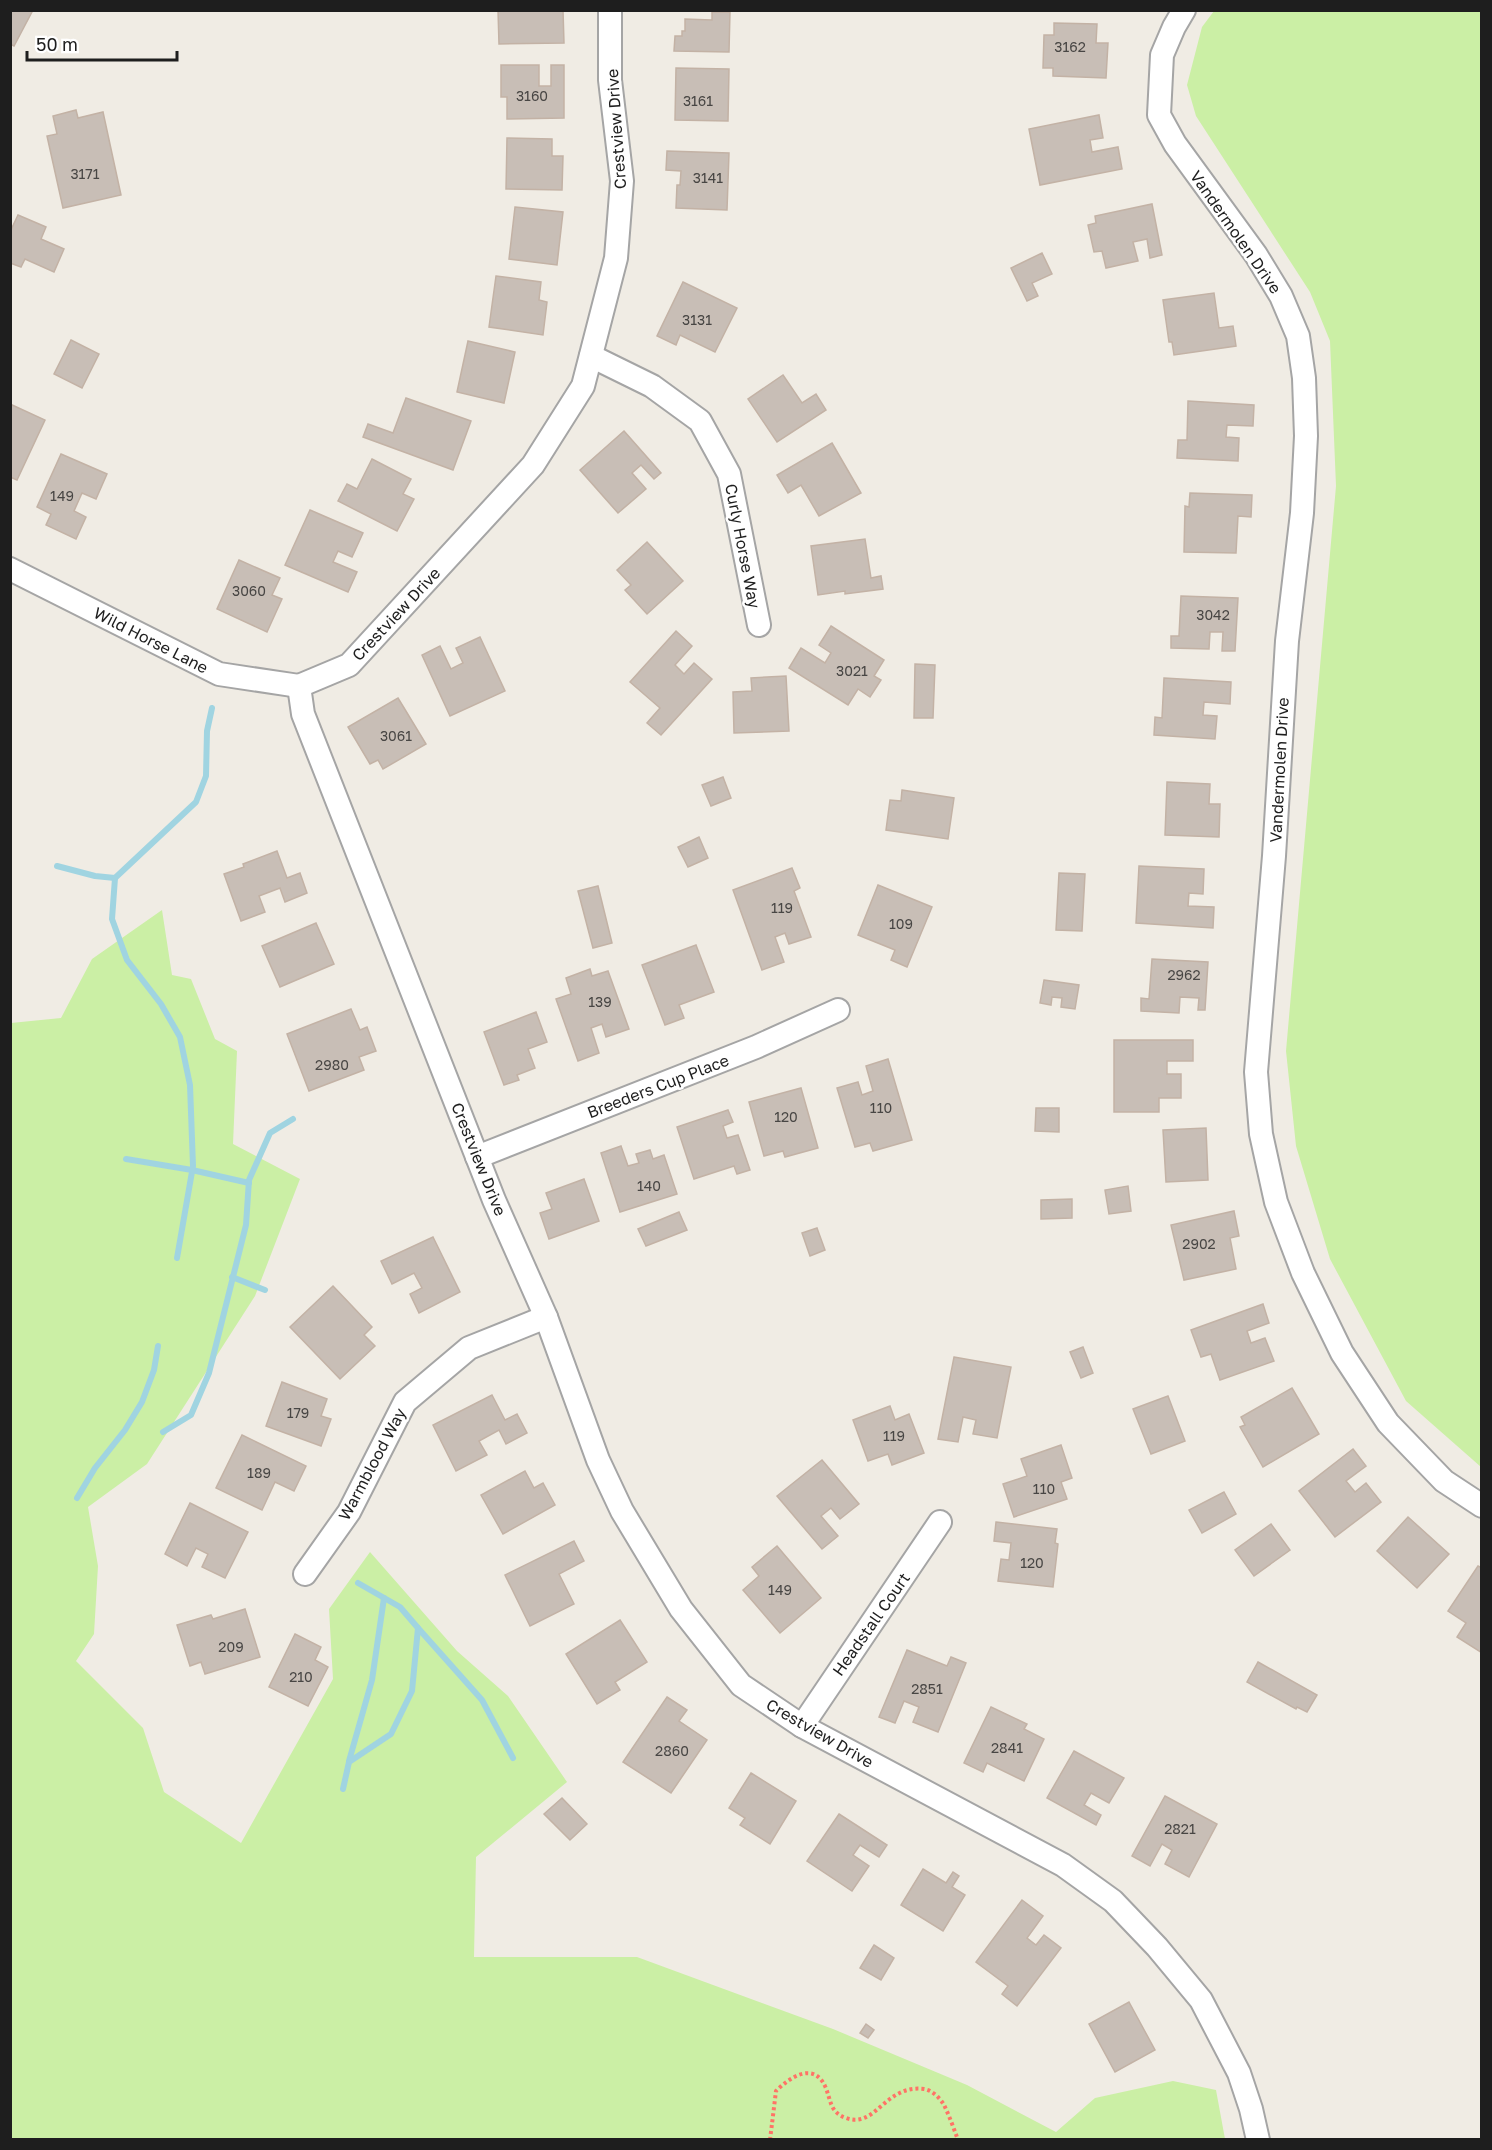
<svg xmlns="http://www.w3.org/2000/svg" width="1492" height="2150" font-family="'Golos Text',sans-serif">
<rect width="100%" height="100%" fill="#f0ece4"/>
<g fill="#cbefa5">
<polygon points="1214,11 1481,11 1481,1467 1406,1401 1330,1259 1296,1146 1286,1051 1336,486 1330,341 1310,292 1196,116 1187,85 1202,27"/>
<polygon points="162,910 172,975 191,979 215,1039 237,1051 233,1144 300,1179 255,1296 147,1464 88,1507 98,1566 94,1634 76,1661 143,1728 164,1792 241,1843 333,1679 329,1609 370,1552 457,1651 508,1696 567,1782 476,1857 474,1957 637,1957 833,2029 967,2085 1056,2132 1095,2098 1173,2081 1216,2090 1225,2139 11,2139 11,1023 61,1018 92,959"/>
</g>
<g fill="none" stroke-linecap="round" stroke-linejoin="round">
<g stroke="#a0d4e1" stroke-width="6">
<polyline points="57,866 95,876 115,878"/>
<polyline points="126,1159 192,1170 249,1183"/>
<polyline points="177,1258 193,1166 190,1085 180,1037 161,1004 127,960 112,919 115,878 196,802 206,776 207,731 212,708"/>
<polyline points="232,1277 265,1290"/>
<polyline points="163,1432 191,1415 209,1373 246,1225 249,1180 270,1133 293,1119"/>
<polyline points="77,1498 95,1468 125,1430 142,1402 154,1370 158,1346"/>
<polyline points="418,1628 482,1700 513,1758"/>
<polyline points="349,1761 372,1680 384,1598"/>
<polyline points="343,1789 349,1762 391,1734 412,1691 418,1628 400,1607 358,1583"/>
</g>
</g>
<g fill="#c8beb6" stroke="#c3b2a5" stroke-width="1.5">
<polygon points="10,10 33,10 14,46 10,44"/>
<polygon points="498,10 563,10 564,43 499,44"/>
<polygon points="712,12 730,12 729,52 674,51 675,36 682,36 682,31 685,31 685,19 712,20"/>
<polygon points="1054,23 1097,24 1096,43 1108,43 1106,78 1053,76 1053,68 1043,68 1044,35 1054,35"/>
<polygon points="501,65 539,65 539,86 551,86 551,65 564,65 564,118 507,119 507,97 501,97"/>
<polygon points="676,68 729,69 728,121 675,120"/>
<polygon points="76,110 78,118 103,112 121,195 63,208 47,136 57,134 53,116"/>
<polygon points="1099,115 1103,138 1090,140 1092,152 1118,147 1122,169 1040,185 1029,129"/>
<polygon points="507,138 552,139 552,156 563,156 562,190 506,189"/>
<polygon points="667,151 729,153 727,210 676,208 677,185 680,185 681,171 666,170"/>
<polygon points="1152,204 1162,255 1150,258 1147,239 1133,242 1138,261 1106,268 1102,251 1094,252 1088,225 1096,223 1095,216"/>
<polygon points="515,207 563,212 557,265 509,259"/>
<polygon points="18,215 46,227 41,239 64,249 54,272 25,259 21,267 10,263 10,232"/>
<polygon points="1042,253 1052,274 1032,283 1038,296 1027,301 1011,268"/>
<polygon points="496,276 541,282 539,300 547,302 543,335 489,327"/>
<polygon points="683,282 737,308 715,352 680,335 676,345 657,336"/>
<polygon points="1214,293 1219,328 1233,326 1236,346 1174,355 1172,342 1169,342 1163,300"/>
<polygon points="71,340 99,354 82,388 54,374"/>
<polygon points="468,341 515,352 504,403 457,392"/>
<polygon points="783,375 802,403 816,394 826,410 777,442 748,399"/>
<polygon points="406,398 471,421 453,470 363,437 368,424 393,433"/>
<polygon points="1188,401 1254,405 1253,426 1227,425 1226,437 1239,438 1238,461 1177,458 1178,440 1187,440"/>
<polygon points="10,404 45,420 17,480 10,477"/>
<polygon points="624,431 661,473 654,479 641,465 632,473 646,489 618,513 580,470"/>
<polygon points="832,443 861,493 819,516 801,485 788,493 777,475"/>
<polygon points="61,454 107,474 96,499 82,493 74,511 86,517 76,539 46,525 51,514 37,507"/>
<polygon points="372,459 411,479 403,494 414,499 397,531 338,501 347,484 357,489"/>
<polygon points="1190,493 1252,495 1251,517 1238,516 1236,553 1184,552 1185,506 1189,507"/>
<polygon points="310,510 363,533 352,557 338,551 333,562 357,572 348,592 285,565"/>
<polygon points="865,539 871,578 881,576 883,589 845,594 845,591 818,595 811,546"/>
<polygon points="647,542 683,581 647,614 625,590 631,585 617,570"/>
<polygon points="239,560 280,578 272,595 282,599 267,632 217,609"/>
<polygon points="1181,596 1238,598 1235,651 1222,651 1223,632 1210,632 1209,649 1171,648 1171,636 1179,636"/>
<polygon points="831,626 884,660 874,676 881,680 870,697 858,689 848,705 789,668 801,648 825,663 831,653 819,645"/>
<polygon points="676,631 692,646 675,665 684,674 694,663 712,679 661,735 647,723 660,708 630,682"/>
<polygon points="480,637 505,691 450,716 422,655 440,646 451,669 463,663 456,648"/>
<polygon points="915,664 935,665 933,718 914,718"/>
<polygon points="786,676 789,731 734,733 733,692 752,691 751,678"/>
<polygon points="1164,678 1231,682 1230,704 1204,702 1203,715 1217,716 1215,739 1154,735 1155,717 1162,718"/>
<polygon points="398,698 426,744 383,769 378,760 370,764 348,727"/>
<polygon points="723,777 731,798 711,806 702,785"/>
<polygon points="1167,782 1210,784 1209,804 1220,804 1219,837 1165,835"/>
<polygon points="902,790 954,798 948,839 886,830 890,800 901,801"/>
<polygon points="699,837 708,858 688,867 678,847"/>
<polygon points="277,851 287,878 300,873 307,893 285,902 280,888 259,896 265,912 241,921 224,874 244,867 243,864"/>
<polygon points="1139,866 1204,869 1203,894 1189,893 1188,906 1214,907 1213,928 1136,923"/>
<polygon points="792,868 800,888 794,891 811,937 789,944 785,933 775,937 784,962 762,970 733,890"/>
<polygon points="1059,873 1085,874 1082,931 1056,930"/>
<polygon points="878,885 932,907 907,967 891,960 895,950 858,935"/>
<polygon points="598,886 612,943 593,948 578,891"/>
<polygon points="316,923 334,964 280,987 262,946"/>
<polygon points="696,945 714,992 679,1005 684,1018 665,1025 642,965"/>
<polygon points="1152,959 1208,962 1205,1010 1198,1010 1199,998 1180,997 1179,1013 1141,1011 1141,998 1149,999"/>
<polygon points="590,969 592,976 608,971 629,1029 606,1037 602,1024 591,1028 599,1053 578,1061 556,999 571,994 566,978"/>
<polygon points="1044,980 1079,985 1075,1009 1061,1007 1062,998 1052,997 1051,1005 1040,1003"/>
<polygon points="351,1009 360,1030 367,1027 376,1051 359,1057 364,1070 309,1091 287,1034"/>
<polygon points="536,1012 547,1042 528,1049 535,1068 517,1075 519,1080 504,1085 484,1032"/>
<polygon points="1114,1040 1193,1040 1193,1061 1167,1061 1167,1074 1181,1074 1181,1098 1159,1098 1159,1112 1114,1112"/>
<polygon points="888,1059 912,1140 873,1151 870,1143 855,1147 837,1088 858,1082 862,1095 873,1091 866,1066"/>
<polygon points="801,1088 818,1148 785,1157 783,1151 764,1156 749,1102"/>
<polygon points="1036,1108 1059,1108 1059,1132 1035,1131"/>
<polygon points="728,1110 733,1122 723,1126 727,1138 738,1135 750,1170 737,1174 734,1166 694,1179 677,1127"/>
<polygon points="1206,1128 1208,1180 1166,1182 1163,1130"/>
<polygon points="621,1146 628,1166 639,1163 636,1154 650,1150 653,1159 664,1155 677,1194 620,1212 601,1153"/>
<polygon points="584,1179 599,1221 549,1239 540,1213 552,1209 546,1193"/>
<polygon points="1128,1186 1131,1211 1109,1214 1105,1190"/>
<polygon points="1072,1199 1072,1218 1041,1219 1041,1200"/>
<polygon points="1234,1211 1239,1236 1230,1238 1236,1269 1184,1280 1171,1225"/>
<polygon points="679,1212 687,1230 646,1246 638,1229"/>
<polygon points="817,1228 825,1250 810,1256 802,1233"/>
<polygon points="433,1237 460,1292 419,1313 410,1294 422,1288 414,1273 392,1284 381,1261"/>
<polygon points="333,1286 372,1327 364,1335 375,1346 340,1379 290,1327"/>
<polygon points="1263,1304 1269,1323 1247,1331 1251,1343 1265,1338 1274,1361 1220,1380 1211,1354 1201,1357 1191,1330"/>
<polygon points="1083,1347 1093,1373 1081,1378 1070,1352"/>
<polygon points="954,1357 1011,1367 997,1438 973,1434 976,1420 963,1417 958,1442 938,1439"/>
<polygon points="282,1382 327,1399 321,1416 331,1419 321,1446 266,1426"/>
<polygon points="1292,1388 1319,1434 1263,1467 1240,1427 1245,1425 1241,1417"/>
<polygon points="492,1395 505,1420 517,1414 527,1433 506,1444 499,1430 479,1441 487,1455 456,1471 433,1425"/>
<polygon points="1168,1396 1185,1441 1151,1454 1133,1409"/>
<polygon points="890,1406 895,1420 909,1414 924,1453 892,1465 888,1454 868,1461 853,1420"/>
<polygon points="242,1435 306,1466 294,1491 275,1482 262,1510 216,1488"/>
<polygon points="1061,1445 1072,1478 1061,1482 1067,1499 1014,1517 1003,1484 1027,1476 1021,1459"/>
<polygon points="1353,1449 1366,1466 1346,1481 1355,1492 1366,1483 1381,1502 1335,1537 1299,1491"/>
<polygon points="822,1460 859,1504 840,1519 831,1508 821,1516 838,1536 822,1549 777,1496"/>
<polygon points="525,1471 534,1488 543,1483 555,1505 503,1534 481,1495"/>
<polygon points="1224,1492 1236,1514 1202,1533 1189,1510"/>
<polygon points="190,1503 248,1532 225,1578 202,1567 208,1554 196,1548 187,1566 165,1554"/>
<polygon points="1408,1517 1449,1554 1417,1588 1377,1551"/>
<polygon points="996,1522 1057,1529 1055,1543 1058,1544 1053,1587 998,1581 1001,1559 1009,1560 1011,1543 994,1541"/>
<polygon points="1271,1524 1290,1550 1254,1576 1235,1550"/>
<polygon points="574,1541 584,1561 559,1574 574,1604 530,1626 505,1575"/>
<polygon points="777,1546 821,1598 780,1633 743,1590 759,1576 752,1567"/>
<polygon points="1478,1566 1482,1568 1482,1653 1457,1637 1466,1623 1448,1611"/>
<polygon points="245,1609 260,1657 205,1674 201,1662 190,1666 177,1625 211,1615 213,1619"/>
<polygon points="620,1620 647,1662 615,1682 620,1690 597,1704 566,1654"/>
<polygon points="295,1634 321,1647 315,1660 328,1667 308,1706 269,1687"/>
<polygon points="907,1650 947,1666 951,1657 966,1663 938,1732 913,1722 919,1707 904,1701 895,1723 879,1717"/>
<polygon points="1258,1662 1317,1695 1307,1712 1297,1707 1296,1709 1247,1682"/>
<polygon points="667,1697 687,1710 679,1721 707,1740 671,1793 623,1762"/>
<polygon points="991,1707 1027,1724 1024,1729 1044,1739 1024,1781 987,1763 983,1772 964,1763"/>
<polygon points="1074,1751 1124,1778 1109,1803 1091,1793 1084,1805 1101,1815 1096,1825 1047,1798"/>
<polygon points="751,1773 796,1801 770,1844 740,1825 745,1818 729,1808"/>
<polygon points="1165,1796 1217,1824 1189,1877 1165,1864 1172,1850 1162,1844 1150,1866 1132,1856"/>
<polygon points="562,1798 587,1824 570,1840 544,1814"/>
<polygon points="839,1814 887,1845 879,1857 860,1845 853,1855 869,1866 852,1891 807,1861"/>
<polygon points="923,1869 946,1883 953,1872 959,1876 952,1887 965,1895 943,1931 901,1905"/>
<polygon points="1022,1900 1043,1916 1027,1938 1036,1945 1044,1935 1061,1948 1017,2006 1002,1994 1008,1986 976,1962"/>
<polygon points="874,1945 894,1958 881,1980 860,1968"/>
<polygon points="1129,2002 1155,2050 1115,2072 1089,2024"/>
<polygon points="866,2024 874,2030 868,2038 860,2033"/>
</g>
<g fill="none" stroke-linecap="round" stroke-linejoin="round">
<g stroke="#a5a5a5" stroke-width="26">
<g id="minor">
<polyline points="610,10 610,80 622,181 616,258 583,386 533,465 349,665 299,686 303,714 494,1200 546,1317 598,1460 622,1511 681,1609 741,1685 802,1726 1063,1865 1113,1901 1157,1947 1201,2000 1239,2073 1251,2109 1258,2140"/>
<polyline points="1184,10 1174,27 1162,55 1159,115 1175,144 1256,255 1281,296 1298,336 1304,378 1306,436 1302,513 1287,641 1274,856 1256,1072 1261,1134 1276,1202 1303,1273 1342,1353 1388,1423 1444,1481 1482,1506"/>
<polyline points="591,356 652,386 700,421 729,474 759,625"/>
<polyline points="10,569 219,674 299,686"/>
<polyline points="477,1157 756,1047 838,1010"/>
<polyline points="305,1574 349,1512 405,1402 469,1348 546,1317"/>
<polyline points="802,1726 940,1522"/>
</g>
</g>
<path stroke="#ff7366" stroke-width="4" stroke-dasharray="3 3" stroke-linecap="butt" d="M770,2140L776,2091C789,2078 813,2061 825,2086C831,2099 829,2112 846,2118C876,2129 885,2084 924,2089C932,2090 940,2098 944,2105C949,2115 954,2129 958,2140"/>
<use href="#minor" stroke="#fff" stroke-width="22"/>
</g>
<g text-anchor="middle" stroke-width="5" stroke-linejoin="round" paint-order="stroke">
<g font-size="14" fill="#484644">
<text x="1070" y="52">3162</text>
<text x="532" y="101">3160</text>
<text x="698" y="106">3161</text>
<text x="85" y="179">3171</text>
<text x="708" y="183">3141</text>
<text x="697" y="325">3131</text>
<text x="62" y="501">149</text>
<text x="249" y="596">3060</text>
<text x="1213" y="620">3042</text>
<text x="852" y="676">3021</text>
<text x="396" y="741">3061</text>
<text x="782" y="913">119</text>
<text x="901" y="929">109</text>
<text x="1184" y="980">2962</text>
<text x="600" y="1007">139</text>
<text x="332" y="1070">2980</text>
<text x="881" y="1113">110</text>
<text x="786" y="1122">120</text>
<text x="649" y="1191">140</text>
<text x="1199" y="1249">2902</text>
<text x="298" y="1418">179</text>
<text x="894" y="1441">119</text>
<text x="259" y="1478">189</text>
<text x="1044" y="1494">110</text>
<text x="1032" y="1568">120</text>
<text x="780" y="1595">149</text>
<text x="231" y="1652">209</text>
<text x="301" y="1682">210</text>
<text x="927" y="1694">2851</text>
<text x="1007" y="1753">2841</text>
<text x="672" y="1756">2860</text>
<text x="1180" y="1834">2821</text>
</g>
<g font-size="16" fill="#1e1e1e" stroke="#fff">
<text transform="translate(616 129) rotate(-94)" y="6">Crestview Drive</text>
<text transform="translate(1236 232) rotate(55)" y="6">Vandermolen Drive</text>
<text transform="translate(743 546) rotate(79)" y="6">Curly Horse Way</text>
<text transform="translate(396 614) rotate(-47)" y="6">Crestview Drive</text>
<text transform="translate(151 640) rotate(27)" y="6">Wild Horse Lane</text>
<text transform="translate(1279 770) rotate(-87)" y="6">Vandermolen Drive</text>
<text transform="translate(658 1086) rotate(-21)" y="6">Breeders Cup Place</text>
<text transform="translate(479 1159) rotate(68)" y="6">Crestview Drive</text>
<text transform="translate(372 1464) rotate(-62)" y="6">Warmblood Way</text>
<text transform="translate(871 1624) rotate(-55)" y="6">Headstall Court</text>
<text transform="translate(820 1733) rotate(30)" y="6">Crestview Drive</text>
</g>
</g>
<rect width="1492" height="2150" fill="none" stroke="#1e1e1e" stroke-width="24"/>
<path d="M27 51v9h150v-9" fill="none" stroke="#1e1e1e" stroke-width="3"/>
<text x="36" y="51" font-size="18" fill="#1e1e1e" stroke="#ffffff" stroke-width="4.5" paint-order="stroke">50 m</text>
</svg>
